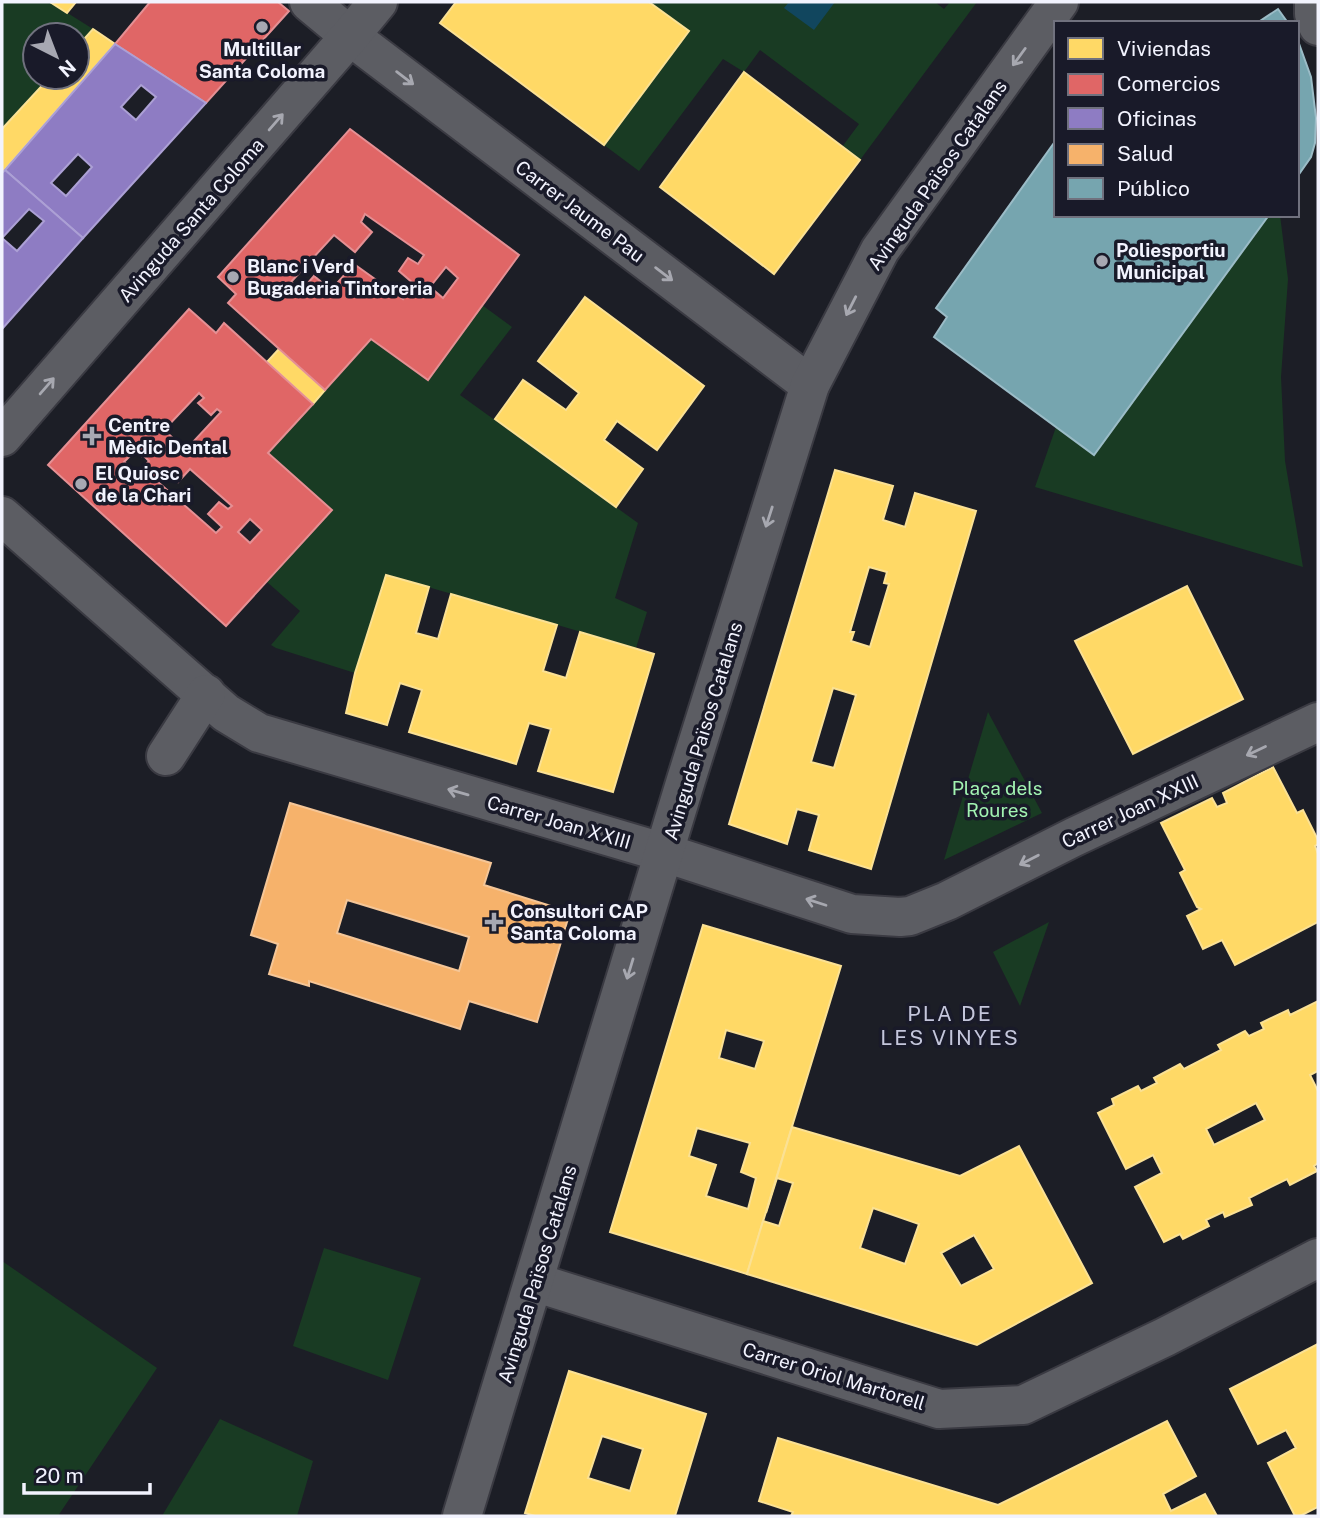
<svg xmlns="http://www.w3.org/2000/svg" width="1320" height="1518" font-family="'Public Sans',sans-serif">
<rect width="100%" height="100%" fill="#1c1e26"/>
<g fill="#193b23">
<polygon points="2,2 50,2 93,29 77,47 77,35 35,35 35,77 50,77 2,129"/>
<polygon points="649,2 935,2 944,9 950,2 977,2 860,160 842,147 859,124 760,50 744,72 723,59 639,171 604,145 689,32"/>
<polygon points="1269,215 1280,215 1288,279 1281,377 1285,461 1303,567 1035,487 1056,427 1094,454"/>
<polygon points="482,305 512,327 460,395 638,523 615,598 647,612 636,648 387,575 355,673 276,648 271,645 300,611 267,582 332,511 268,453 371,339"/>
<polygon points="988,712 1042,813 944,860"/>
<polygon points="1049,922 1020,1006 993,952"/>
<polygon points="324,1248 421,1278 388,1380 293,1346"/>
<polygon points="2,1261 157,1368 58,1516 2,1516"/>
<polygon points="220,1419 313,1461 297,1516 162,1516"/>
</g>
<polygon fill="#11465e" points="789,2 835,2 814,30 784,8"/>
<g fill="#ffd966" stroke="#fbe194" stroke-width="2" fill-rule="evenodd">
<polygon points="50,2 76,2 67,13"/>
<polygon points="456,2 649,2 689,31 604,145 440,23"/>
<polygon points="93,29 115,44 2,173 2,129 50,77 77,77 77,47"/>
<polygon points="744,72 860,160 774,274 660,187"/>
<polygon points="585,297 704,386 657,450 617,421 604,440 643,469 616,507 495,419 523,380 566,410 579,393 538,361"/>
<polygon points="279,349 325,390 313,404 267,362"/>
<path d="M835,470L893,486L883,520L905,527L915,493L976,511L871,869L809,850L819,815L797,809L787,844L729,824ZM869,567L887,572L884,583L889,584L870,647L851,641L854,632H850ZM833,688L856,695L834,768L811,762Z"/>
<polygon points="386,575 429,587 416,633 438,639 451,594 557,625 543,671 566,678 580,632 654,654 613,792 538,771 551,729 529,723 516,764 409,732 422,690 400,683 387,725 346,713 355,673"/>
<polygon points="1187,586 1243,699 1133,754 1075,641"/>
<polygon points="1273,767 1297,813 1303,810 1318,840 1318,844 1315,846 1318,854 1318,922 1235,965 1222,940 1203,949 1187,916 1201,909 1197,907 1180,873 1185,870 1161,823 1212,798 1217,807 1227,803 1223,793"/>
<path d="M703,925L841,966L747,1274L610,1232ZM726,1030L764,1041L755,1069L719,1058ZM697,1128L750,1143L741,1172L756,1178L748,1209L706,1196L716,1165L689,1156Z"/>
<path d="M1318,1001V1071L1310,1075L1318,1091V1163L1314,1166L1317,1171L1290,1185L1287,1179L1249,1198L1252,1205L1225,1217L1223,1212L1206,1220L1209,1226L1183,1239L1180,1234L1164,1242L1135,1187L1162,1173L1153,1155L1126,1169L1098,1113L1114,1105L1112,1099L1138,1086L1141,1091L1157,1083L1154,1078L1180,1064L1184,1069L1221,1050L1218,1045L1245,1031L1249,1036L1264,1029L1261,1023L1288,1010L1290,1015ZM1256,1103L1265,1120L1214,1145L1206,1129Z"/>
<path d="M792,1127L960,1176L1019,1146L1092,1283L977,1345L747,1274L763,1221L779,1226L793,1183L777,1178L766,1213ZM873,1208L919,1224L905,1264L860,1248ZM974,1235L994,1269L961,1286L941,1253Z"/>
<polygon points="1318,1344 1318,1507 1300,1516 1295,1516 1268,1463 1296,1448 1286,1430 1258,1444 1230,1389"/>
<path d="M569,1371L706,1414L675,1516H535L525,1513ZM602,1436L643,1449L630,1491L588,1478Z"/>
<polygon points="1167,1421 1196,1476 1163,1494 1171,1511 1205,1494 1217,1516 791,1516 793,1512 759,1501 778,1438 998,1505"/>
</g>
<g fill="#e06666" stroke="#e59094" stroke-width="2" fill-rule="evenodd">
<polygon points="150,2 278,2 289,11 206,103 115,44"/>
<path d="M350,129L519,255L428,380L371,339L325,390L228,303L236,294L218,277ZM365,214L424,255L418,264L408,258L399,271L414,284L403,299L354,264L331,290L314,276L301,291L291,282L334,235L355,252L372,232L361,222ZM446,267L458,278L443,298L430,287Z"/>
<path d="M189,309L216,333L224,323L313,404L268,453L332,510L226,626L48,465ZM199,393L204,398L198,403L211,415L217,409L221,412L181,455L168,444L173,438L164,430ZM135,451L141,456L142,454L149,461L138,474L124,462ZM190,469L232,506L228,509L219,502L208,514L222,527L216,533L158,482L166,472L178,482ZM250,519L262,530L250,543L238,532Z"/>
</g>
<g fill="#8e7cc3" stroke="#aca0d5" stroke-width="2" fill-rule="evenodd">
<path d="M115,44L206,103L83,238L5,170ZM141,85L156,97L136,120L121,107ZM78,154L92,167L66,196L51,183Z"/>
<path d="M5,170L83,238L2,329V173ZM29,209L44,221L17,251L2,238Z"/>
</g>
<path fill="#f6b26b" stroke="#f5c697" stroke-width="2" fill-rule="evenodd" d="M290,803L491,863L484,885L570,912L537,1022L469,1001L460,1029L309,981V986L269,974L278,944L251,935ZM347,900L469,937L459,971L337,933Z"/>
<g fill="#76a5af" stroke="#9bbcc7" stroke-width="2">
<polygon points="1278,9 1288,23 1257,23"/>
<polygon points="1297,38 1311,77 1316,118 1315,143 1311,157 1297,177"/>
<polygon points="1056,140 1056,215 1269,215 1094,455 934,337 947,317 936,308"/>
</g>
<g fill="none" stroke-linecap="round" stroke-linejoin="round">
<g stroke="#3a3a42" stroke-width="42">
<g id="minor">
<polyline points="309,2 350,36 810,385"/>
<polyline points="1314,2 1314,14 1318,26"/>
<polyline points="2,437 350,36 378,2"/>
<polyline points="2,516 226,713 259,733 665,853 852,914 900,917 910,916 947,901 1074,837 1318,722"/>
<polyline points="166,756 206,694"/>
<polyline points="534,1282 939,1409 1023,1405 1165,1337 1318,1258"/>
<polyline points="462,1516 686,780 810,385 880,250 1059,2"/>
</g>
</g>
<use href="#minor" stroke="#5c5d63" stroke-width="38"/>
</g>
<defs><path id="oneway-shaft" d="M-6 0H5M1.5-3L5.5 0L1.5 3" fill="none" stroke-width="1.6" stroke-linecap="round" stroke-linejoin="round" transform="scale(1.75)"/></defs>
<g stroke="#a7a8b0">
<use href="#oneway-shaft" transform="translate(1019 57) rotate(126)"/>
<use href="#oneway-shaft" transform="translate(405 78) rotate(37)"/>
<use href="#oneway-shaft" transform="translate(276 122) rotate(-49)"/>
<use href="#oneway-shaft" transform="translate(664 274) rotate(37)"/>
<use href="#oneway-shaft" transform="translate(851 306) rotate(117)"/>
<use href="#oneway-shaft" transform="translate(47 386) rotate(-49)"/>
<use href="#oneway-shaft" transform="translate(769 517) rotate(108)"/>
<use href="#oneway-shaft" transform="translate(1256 751) rotate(155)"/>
<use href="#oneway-shaft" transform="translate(458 792) rotate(-164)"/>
<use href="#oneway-shaft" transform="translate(1029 860) rotate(153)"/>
<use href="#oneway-shaft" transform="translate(816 902) rotate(-162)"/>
<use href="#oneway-shaft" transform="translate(630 969) rotate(107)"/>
</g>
<g fill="#a7a8b2" stroke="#191a29" stroke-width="2.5">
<circle cx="262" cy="27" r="7"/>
<circle cx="1102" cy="261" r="7"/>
<circle cx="233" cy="277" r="7"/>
<path d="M88.5 425.5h7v7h7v7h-7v7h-7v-7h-7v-7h7z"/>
<circle cx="81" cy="484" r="7"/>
<path d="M490.5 911.5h7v7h7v7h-7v7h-7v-7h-7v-7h7z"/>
</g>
<g text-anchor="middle" stroke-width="7" stroke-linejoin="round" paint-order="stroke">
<g font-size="19" font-weight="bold" fill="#f2f3fe" stroke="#191a29" text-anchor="start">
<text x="262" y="56" text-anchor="middle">Multillar<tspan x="262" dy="22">Santa Coloma</tspan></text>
<text x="1116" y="257">Poliesportiu<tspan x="1116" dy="22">Municipal</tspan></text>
<text x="247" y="273">Blanc i Verd<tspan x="247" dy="22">Bugaderia Tintoreria</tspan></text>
<text x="108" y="432">Centre<tspan x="108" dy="22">Mèdic Dental</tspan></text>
<text x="95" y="480">El Quiosc<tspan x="95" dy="22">de la Chari</tspan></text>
<text x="510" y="918">Consultori CAP<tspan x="510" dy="22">Santa Coloma</tspan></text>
</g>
<g font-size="19" fill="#f2f3fe" stroke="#191a29">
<text transform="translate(937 175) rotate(-55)" y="7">Avinguda Països Catalans</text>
<text transform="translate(580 211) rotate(37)" y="7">Carrer Jaume Pau</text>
<text transform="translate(191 220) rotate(-49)" y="7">Avinguda Santa Coloma</text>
<text transform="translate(703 731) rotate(-73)" y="7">Avinguda Països Catalans</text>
<text transform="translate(1130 811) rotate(-25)" y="7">Carrer Joan XXIII</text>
<text transform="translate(559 822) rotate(16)" y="7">Carrer Joan XXIII</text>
<text transform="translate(537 1274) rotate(-73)" y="7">Avinguda Països Catalans</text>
<text transform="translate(834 1376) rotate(17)" y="7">Carrer Oriol Martorell</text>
</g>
<g font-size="19" fill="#a2f3b2" stroke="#191a29">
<text x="997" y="795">Plaça dels<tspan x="997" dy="22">Roures</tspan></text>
</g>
<g font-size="21" letter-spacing="2" fill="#c4c6db" stroke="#191a29">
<text x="950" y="1021">PLA DE<tspan x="950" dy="24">LES VINYES</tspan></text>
</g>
</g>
<rect width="1320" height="1518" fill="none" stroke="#f2f3fe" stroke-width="7"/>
<rect x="1054" y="21" width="245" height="196" fill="#191a29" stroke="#70717e" stroke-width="2"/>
<rect x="1068" y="38" width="35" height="21" fill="#ffd966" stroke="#70717e" stroke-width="2"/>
<text x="1117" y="56" font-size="21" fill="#f2f3fe">Viviendas</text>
<rect x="1068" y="74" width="35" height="21" fill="#e06666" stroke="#70717e" stroke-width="2"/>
<text x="1117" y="91" font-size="21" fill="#f2f3fe">Comercios</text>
<rect x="1068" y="108" width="35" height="21" fill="#8e7cc3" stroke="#70717e" stroke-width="2"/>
<text x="1117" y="126" font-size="21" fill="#f2f3fe">Oficinas</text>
<rect x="1068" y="144" width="35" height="21" fill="#f6b26b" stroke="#70717e" stroke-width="2"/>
<text x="1117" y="161" font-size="21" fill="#f2f3fe">Salud</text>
<rect x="1068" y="178" width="35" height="21" fill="#76a5af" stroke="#70717e" stroke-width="2"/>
<text x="1117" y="196" font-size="21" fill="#f2f3fe">Público</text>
<g transform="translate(56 56) rotate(138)"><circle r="33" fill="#191a29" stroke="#70717e" stroke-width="2"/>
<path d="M0-5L12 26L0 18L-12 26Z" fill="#a7a8b2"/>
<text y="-10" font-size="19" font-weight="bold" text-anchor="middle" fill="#f2f3fe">N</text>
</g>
<path d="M24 1483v10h126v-10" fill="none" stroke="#f2f3fe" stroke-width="3.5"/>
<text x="35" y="1483" font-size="21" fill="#f2f3fe" stroke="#191a29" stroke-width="5" paint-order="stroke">20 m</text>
</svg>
